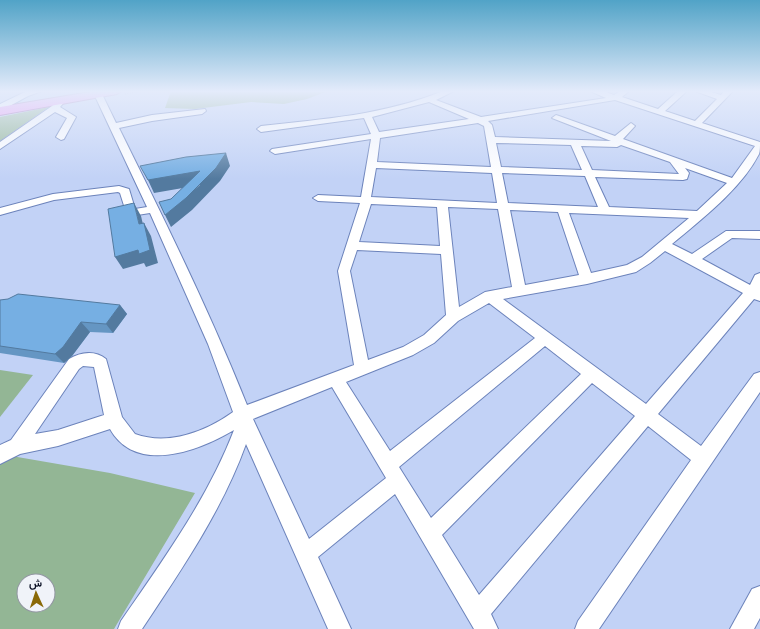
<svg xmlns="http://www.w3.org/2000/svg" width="760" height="629" font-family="'Nunito Sans',Vazirmatn,sans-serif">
<rect width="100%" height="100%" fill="#c2d2f6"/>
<g fill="#93b695" fill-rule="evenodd">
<polygon points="171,91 328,91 307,99 284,104 251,102 195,109 165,108"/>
<polygon points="49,107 0,141 0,117"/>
<polygon points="0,370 33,375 0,417"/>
<path d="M0,454L110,473L195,493L114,629H0ZM24,581H48V605H24Z"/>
</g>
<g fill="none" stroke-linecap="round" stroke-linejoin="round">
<g stroke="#6c83bb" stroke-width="2">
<g id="minor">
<polygon points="27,91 42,91 28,96 6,108 0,108 0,104"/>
<path d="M443,91H454L436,100L481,117L606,98L590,91H603L614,95L620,91H629L622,97L658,109L678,91H687L665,111L695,121L717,99L695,91H708L721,95L724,91H733L702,123L760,142C760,146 760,151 759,154C741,189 702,219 672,244L692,254L726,231H760V239L732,238L702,259L750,285L755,275L760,273V301L754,299L658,414L701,446L754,374L760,372V392L599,629H575L578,621L691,460L648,426L491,614L498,629H474L395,494L318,557L351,629H328L246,444C222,511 181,570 142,629H118L121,621C163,560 207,500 234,430C199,451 136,475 110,429L58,446L20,454L0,464V445L11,440L69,359C81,352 95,350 106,359L122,417L135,434C168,446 205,432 233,412L208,344L150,213L131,216L127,215L120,193L118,192L54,200L0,215V208L53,194L119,186L129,189L135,209L147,207L94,94L95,92H101L116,123L152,115L205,109L206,111L202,114L152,121L119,128C164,219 209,310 247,405L354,365L338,271L360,203L318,201L313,198L318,195L361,197L371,139L275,154L270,151L272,149L371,134L364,118L261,132L257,129L261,126C323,119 385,115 443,91ZM615,100L755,146L732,178L623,139L635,126L631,123L615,136L559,116L556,115L552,118L611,141L495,137L492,125L488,121ZM429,102L469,119L379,132L372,117ZM478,123L484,126L491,167L377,162L380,138ZM496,143L571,145L582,170L501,167ZM621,145L670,162L679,174L592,170L581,146L617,147ZM376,168L492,173L497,203L371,197ZM685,168L727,183L697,211L609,207L595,177L683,180L687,179L689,173ZM502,173L585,176L598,207L508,203ZM371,204L437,207L440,246L359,242ZM448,207L498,209L512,287L485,292L459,307ZM510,210L558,212L579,275L525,285ZM569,213L689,218L642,257L627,265L591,273ZM357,250L441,254L446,315L424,335L403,347L368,360L350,271ZM665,251L743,293L646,404L503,299L587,284L636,272L650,263ZM489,303L535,338L390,451L346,382L413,355L434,343L458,321ZM545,346L581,374L431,518L399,467ZM83,366L94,367L104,415L58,430L35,434L79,369ZM592,383L635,416L479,595L442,535ZM332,387L386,478L309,539L253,419Z"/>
<polygon points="59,98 66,100 60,107 76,117 64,139 61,140 56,137 67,118 55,112 0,149 0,142 52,106"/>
<polygon points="760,586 760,618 754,629 730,629 752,589"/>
</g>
</g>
<g stroke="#9f63aa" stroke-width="2">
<polygon id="highway" points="96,91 122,91 117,94 0,115 0,107"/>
</g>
<polyline stroke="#5f6986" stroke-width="1.5" stroke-dasharray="0.5 2" stroke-linecap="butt" points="125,94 142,91"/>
<use href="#minor" fill="#fff" fill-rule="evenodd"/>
<use href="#highway" fill="#f293f4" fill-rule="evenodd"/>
</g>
<polygon fill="#6596c3" points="0,300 120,305 127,314 113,333 90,332 72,356 64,363 0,353"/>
<g fill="#537a9f">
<polygon points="226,153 230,166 220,181 192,210 171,227 165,215 200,185 154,193 148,180"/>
<polygon points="134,203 141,216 146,237 139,224"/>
<polygon points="144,223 151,236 158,263 146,267 144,263 123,269 115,257"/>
<polygon points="120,305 127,314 113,333 106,324"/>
<polygon points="81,322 90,332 72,356 64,363 55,354"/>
</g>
<g fill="#76afe3" stroke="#537a9f">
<polygon points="226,153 216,168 186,198 165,215 159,202 171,199 200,171 148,180 140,166 186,157"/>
<polygon points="134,203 139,224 144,223 150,250 139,254 138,250 115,257 108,209"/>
<polygon points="18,294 120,305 106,324 81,322 63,347 55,354 0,346 0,300 8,299"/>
</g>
<linearGradient id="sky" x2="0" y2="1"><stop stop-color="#51a3c7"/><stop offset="0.51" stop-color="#e4ebfb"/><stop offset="1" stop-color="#e4ebfb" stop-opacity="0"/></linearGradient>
<rect width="760" height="179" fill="url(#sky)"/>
<g transform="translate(36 593) rotate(357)"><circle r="19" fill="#f0f3f9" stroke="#9296a2"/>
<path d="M0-3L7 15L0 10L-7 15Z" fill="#8a6907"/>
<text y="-6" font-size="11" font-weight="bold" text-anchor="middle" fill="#050b20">ش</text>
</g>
</svg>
